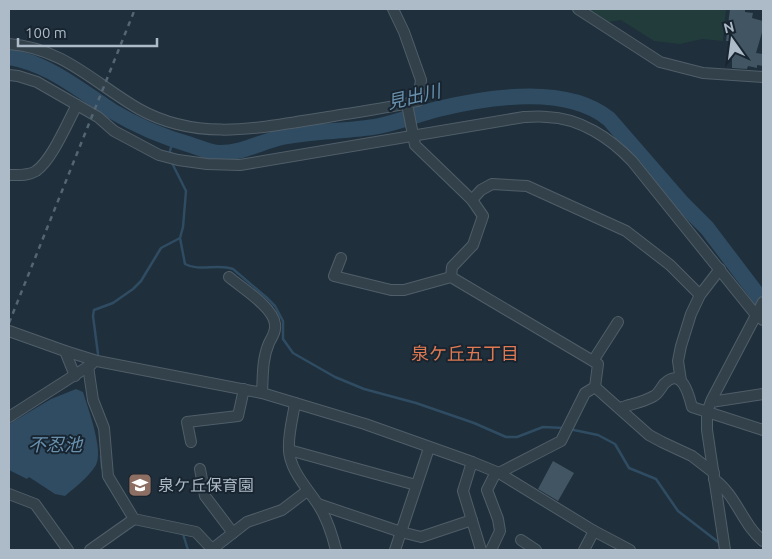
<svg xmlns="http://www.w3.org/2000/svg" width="772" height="559" font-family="Ubuntu,'Noto Sans JP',sans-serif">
<rect width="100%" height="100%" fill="#1f2f3b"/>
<polygon fill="#213c3b" points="588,9 726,9 723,41 702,39 680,44 654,41 621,20 607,22"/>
<path fill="#2f4c62" d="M76,389L83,392C88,408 104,451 96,465C88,478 75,487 65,496L55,494L29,477L27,479L9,470V424L51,399Z"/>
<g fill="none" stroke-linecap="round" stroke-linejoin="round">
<g stroke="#2f4c62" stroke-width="2.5">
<polyline points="170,156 170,151 173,140"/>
<path d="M171,161L186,191L183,227L180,238L185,264C199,272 218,263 233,269L266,297L275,306L283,321V339L293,353L335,377L364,389L416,403L474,423L506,437H517L543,427L564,428"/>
<polyline points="98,354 93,316 94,310 113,303 133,289 141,281 161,248 180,238"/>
<polyline points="569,429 598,435 615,444 629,468 656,479 678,511 722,545"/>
<polyline points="101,456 102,468"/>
<polyline points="103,476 109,487"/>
<polyline points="183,534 188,550"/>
</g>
<path stroke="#2f4c62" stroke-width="16" d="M9,57C48,63 79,90 112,111C137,126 163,137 191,145C200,148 211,153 220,153C242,153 261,142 282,137C314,130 347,132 379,126C399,122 418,114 438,109C488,97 566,84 609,119L682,203L707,228L763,302"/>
</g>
<g fill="#425563">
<polygon points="730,9 745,10 745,12 753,13 752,18 763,21 763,29 756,53 763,54 763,66 757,65 757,68 748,66 747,69 732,68 732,41 726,41"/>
<polygon points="553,461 574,473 558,501 538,489"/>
</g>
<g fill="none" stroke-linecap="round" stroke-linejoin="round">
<g stroke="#505e69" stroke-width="12">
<g id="minor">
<polyline points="578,9 660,62 703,73 763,77"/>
<path d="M9,44C63,48 94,83 139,109C200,143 263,127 328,117C358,112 388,108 418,101L421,80L404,32L393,9"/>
<path d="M9,75L18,76L37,82L98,117L114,131L159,155L178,160L207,164L240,165L524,117C531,117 539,116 547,117C580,118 610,138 632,161L756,315L763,320"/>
<polyline points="407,104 415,145 472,200 483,216 473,245 452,267 451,277"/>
<path d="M9,175C18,175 28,176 36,171C52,160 67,123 77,105"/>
<polyline points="472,200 481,190 492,184 527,186 626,231 670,265 700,295"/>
<polyline points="341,258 334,276 391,290 404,290 451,277 598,364 595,387 585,393 561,441 499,473"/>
<path d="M229,277C242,288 273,307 275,324C276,332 272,337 269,343C262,359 263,376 262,393"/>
<polyline points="9,331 65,351 97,361 262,393 365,424 472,462 499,473 594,531 630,550"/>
<polyline points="65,351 75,376"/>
<polyline points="593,361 618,322"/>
<polyline points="88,366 93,400 104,428 108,476 134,519 196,532 213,550"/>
<polyline points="681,381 678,361 681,346 691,314 700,295 720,269"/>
<polyline points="595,387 649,435 662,442 692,456 714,473"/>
<polyline points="711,402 763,394"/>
<path d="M295,403C293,417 288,434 289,449C289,469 307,488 317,503C327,517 332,534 336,550"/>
<path d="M620,408C631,404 644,402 654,396C658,394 661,388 664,384C682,366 689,395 692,407L763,430"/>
<polyline points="9,417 92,364"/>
<polyline points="191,442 187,422 238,416 244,389"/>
<polyline points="289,450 416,485"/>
<polyline points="472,462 463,491 481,550"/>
<polyline points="200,469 205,496 233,533"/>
<path d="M714,479C737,496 742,524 763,541"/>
<polyline points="9,494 35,504 68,550"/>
<polyline points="318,504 401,532 421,537 472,520"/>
<polyline points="521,540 536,550"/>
<polyline points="90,550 134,519"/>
<polyline points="211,550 247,522 282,510 307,491"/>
<polyline points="395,550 429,448"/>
<polyline points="491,550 500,531 498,519 487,490 496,472"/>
<polyline points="584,550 594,531"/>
<polyline points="725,550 707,430 707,412 712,399 763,302"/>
</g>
</g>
<use href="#minor" stroke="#33414b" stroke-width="10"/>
<polyline stroke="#546573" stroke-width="2.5" stroke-dasharray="5 5" stroke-linecap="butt" points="9,323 135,9"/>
</g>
<defs>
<g id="school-square" transform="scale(1.25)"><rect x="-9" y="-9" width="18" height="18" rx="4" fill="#8d6e63" stroke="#182530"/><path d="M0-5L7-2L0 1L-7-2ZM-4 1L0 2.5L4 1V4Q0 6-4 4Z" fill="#fff"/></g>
</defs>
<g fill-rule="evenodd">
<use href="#school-square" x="140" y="485"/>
</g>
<g text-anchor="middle" stroke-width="4" stroke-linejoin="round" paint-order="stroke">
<g font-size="16" fill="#adbbc8" stroke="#182530" text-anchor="start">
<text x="158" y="491">泉ケ丘保育園</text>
</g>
<g font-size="18" font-style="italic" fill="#6a92af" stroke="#182530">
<text transform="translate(414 97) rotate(-13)" y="6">見出川</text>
<text x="55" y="451">不忍池</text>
</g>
<g font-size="18" fill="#de7952" stroke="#182530">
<text x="465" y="360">泉ケ丘五丁目</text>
</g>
</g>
<rect width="772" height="559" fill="none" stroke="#adbbc8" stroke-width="20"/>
<g transform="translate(732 40) rotate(346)" stroke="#182530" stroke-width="4" paint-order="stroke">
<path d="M0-4L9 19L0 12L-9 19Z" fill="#adbbc8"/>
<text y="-8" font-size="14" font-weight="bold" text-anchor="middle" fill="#adbbc8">N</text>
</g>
<path d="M18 38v8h139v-8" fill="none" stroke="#adbbc8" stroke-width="2.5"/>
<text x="25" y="38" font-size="15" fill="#adbbc8" stroke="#182530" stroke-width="4" paint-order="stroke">100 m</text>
</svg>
